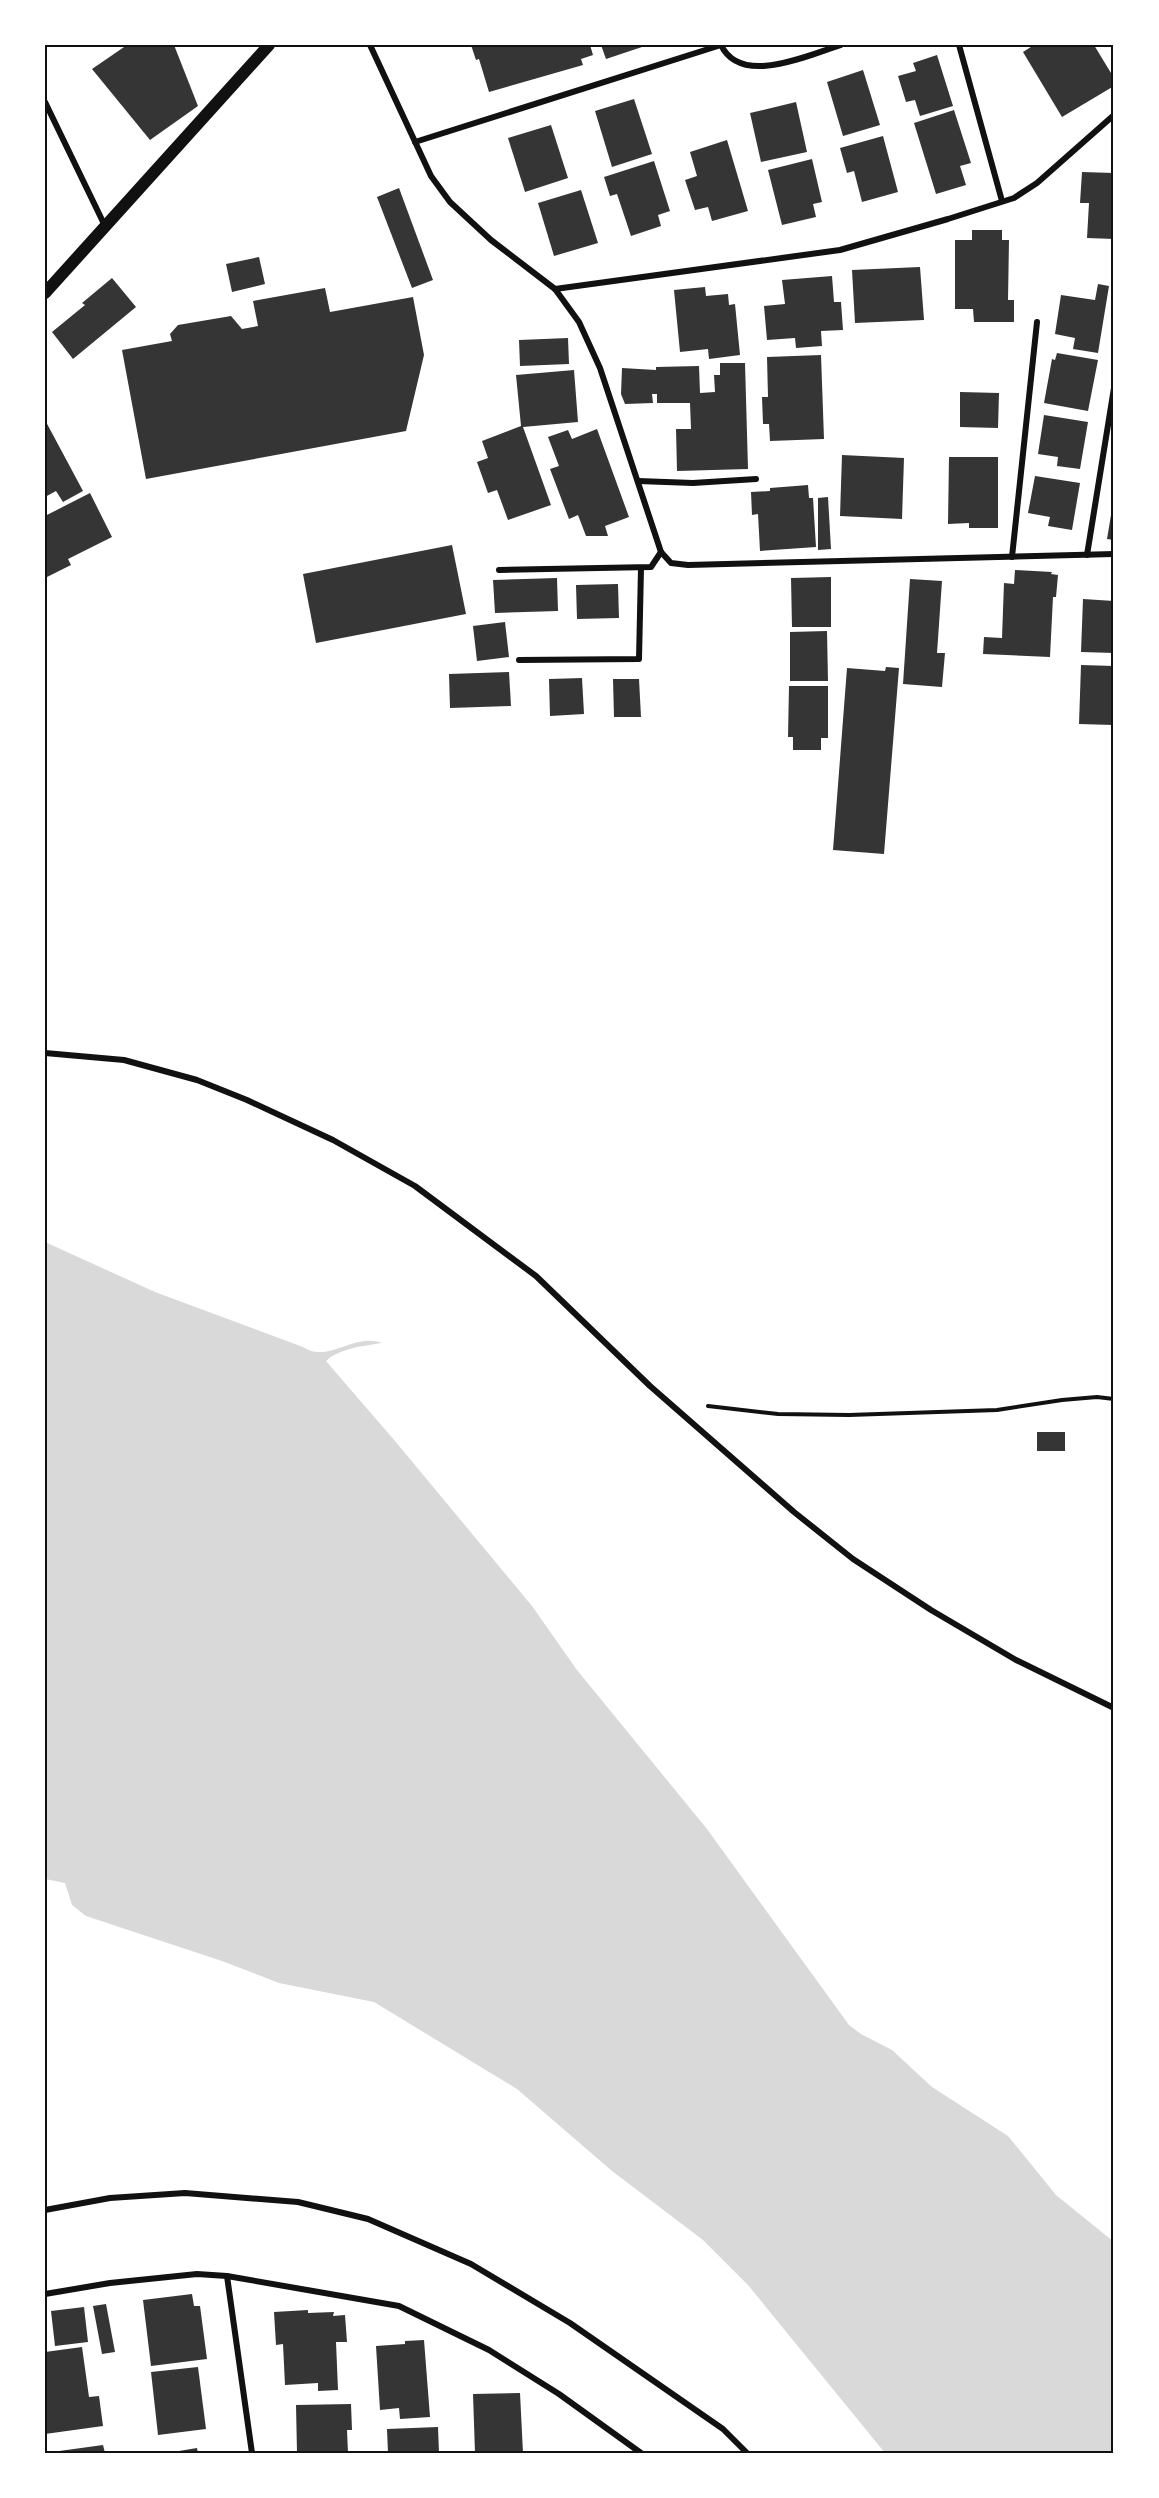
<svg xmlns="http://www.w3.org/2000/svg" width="1159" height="2498" font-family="'IBM Plex Serif',serif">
<rect width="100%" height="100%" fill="#fff"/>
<path fill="#d9d9d9" d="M45,1242L155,1292L303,1347C327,1364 355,1332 382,1343C364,1346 340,1348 326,1361L395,1441L532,1606L577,1670L707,1829L849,2025L861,2034L892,2050L932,2087L1008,2136L1056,2195L1114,2242V2453H885L748,2285L703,2240L612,2171L517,2089L374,2002L279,1983L222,1961L86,1916L72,1905L65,1883L45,1879Z"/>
<g fill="#353535">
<polygon points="127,45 174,45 198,106 150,140 92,69"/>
<polygon points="471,45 590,45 593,55 581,59 583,65 489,92 479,59 476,60"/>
<polygon points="601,45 648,45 606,59"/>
<polygon points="1034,45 1094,45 1114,78 1114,86 1062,117 1023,52"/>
<polygon points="937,55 953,106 920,116 915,100 906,102 898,76 916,71 913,63"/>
<polygon points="863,70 880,125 843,136 827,82"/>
<polygon points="634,99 652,154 612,167 595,111"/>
<polygon points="796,102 807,152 761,162 750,113"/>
<polygon points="954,110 971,163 960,166 966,185 936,194 914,123"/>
<polygon points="551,125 568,178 525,192 508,138"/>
<polygon points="883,136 898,192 862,202 854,171 847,173 840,148"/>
<polygon points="727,140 748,211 712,221 708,207 695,210 685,180 697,176 690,152"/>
<polygon points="812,159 822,202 813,204 816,217 782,225 768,170"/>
<polygon points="654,161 670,211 658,215 661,226 631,236 617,194 610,196 604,177"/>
<polygon points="1082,172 1114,173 1114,239 1087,238 1089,203 1080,203"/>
<polygon points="399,188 433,280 412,288 377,197"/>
<polygon points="581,190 598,243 554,256 538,203"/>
<polygon points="972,230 1002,230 1002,240 1009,240 1008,300 1014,300 1014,322 974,322 973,309 955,309 955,240 972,240"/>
<polygon points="259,257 265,284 232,292 226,264"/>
<polygon points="920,267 924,320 855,323 852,270"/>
<polygon points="832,276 834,302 841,302 843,330 821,331 822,346 796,348 795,338 767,340 764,306 785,304 782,280"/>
<polygon points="112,278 136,307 73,359 52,332 85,305 82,303"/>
<polygon points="1098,284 1109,286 1098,353 1073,349 1075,338 1055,334 1061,295 1095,300"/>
<polygon points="705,287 706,296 728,294 729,305 735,304 740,355 709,359 708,349 680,352 674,290"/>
<polygon points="325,288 330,312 413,297 424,355 406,431 146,479 122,350 172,341 170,334 178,325 231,316 242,329 258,326 253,301"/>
<polygon points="568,338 569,364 520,366 519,340"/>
<polygon points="1057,353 1098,360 1088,411 1044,403 1052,359 1055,360"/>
<polygon points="821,355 824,439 770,441 769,424 763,424 762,397 768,397 767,357"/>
<polygon points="720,363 745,363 748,469 677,471 676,429 691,429 690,403 657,403 657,394 652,394 653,403 625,404 621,394 622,368 656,370 656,367 699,366 700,393 715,392 714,375 720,375"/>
<polygon points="574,370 578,422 523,427 551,505 508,520 497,490 488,493 477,462 488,458 482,441 521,426 516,375"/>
<polygon points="960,392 999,393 998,428 960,427"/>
<polygon points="1044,415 1088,422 1080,469 1057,466 1058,457 1038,454"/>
<polygon points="45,420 83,491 63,502 56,491 45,497"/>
<polygon points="597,429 629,517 605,526 608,536 586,536 578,515 569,519 550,469 559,466 548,437 568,430 572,439"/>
<polygon points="842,455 904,458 902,519 840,516"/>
<polygon points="949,457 998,457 998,528 969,528 969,523 948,524"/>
<polygon points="1035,476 1080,483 1072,530 1048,526 1050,517 1028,513"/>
<polygon points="808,485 809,498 813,498 816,547 760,551 758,514 752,515 751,492 770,491 770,488"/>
<polygon points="90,493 112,537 68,559 71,565 45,578 45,516"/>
<polygon points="828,497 831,549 818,550 818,498"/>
<polygon points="1111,515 1114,515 1114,540 1107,539"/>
<polygon points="452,545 466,614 316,643 303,574"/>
<polygon points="1015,570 1052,572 1051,574 1058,575 1056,597 1053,597 1050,657 983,654 984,637 1002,638 1004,583 1014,584"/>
<polygon points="831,577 831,627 792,627 791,578"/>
<polygon points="557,578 558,611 495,613 493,580"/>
<polygon points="910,579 942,581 937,653 945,653 942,687 903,684"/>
<polygon points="618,584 619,618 577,619 576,585"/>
<polygon points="1083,599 1114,601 1114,653 1081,652"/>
<polygon points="505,622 509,657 477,661 473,626"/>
<polygon points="827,631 828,681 790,681 790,632"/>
<polygon points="1081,665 1114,666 1113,725 1079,724"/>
<polygon points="886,667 899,668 884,854 833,850 847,668 885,671"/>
<polygon points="509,672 511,706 450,708 449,674"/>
<polygon points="582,678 584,714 550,716 549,679"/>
<polygon points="613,679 639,679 641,717 614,717"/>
<polygon points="789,686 828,686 828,738 821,738 821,750 793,750 793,737 788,737"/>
<rect x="1037" y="1432" width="28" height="19"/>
<polygon points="192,2294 194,2306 200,2306 207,2359 151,2366 143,2300"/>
<polygon points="106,2304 115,2352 102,2354 93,2306"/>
<polygon points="84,2307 88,2342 55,2346 51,2311"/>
<polygon points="308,2310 308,2313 334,2312 333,2316 345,2315 347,2342 336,2342 338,2390 318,2391 318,2383 285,2385 283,2344 276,2345 274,2312"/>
<polygon points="424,2340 430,2417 400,2419 399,2408 380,2410 376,2346 405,2344 405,2341"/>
<polygon points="82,2347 89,2397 99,2396 103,2426 45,2434 45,2352"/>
<polygon points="198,2367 206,2429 158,2435 151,2372"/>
<polygon points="520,2393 523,2453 475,2453 473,2394"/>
<polygon points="351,2404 352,2430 347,2430 348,2453 297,2453 296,2405"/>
<polygon points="438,2427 439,2453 388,2453 387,2429"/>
<polygon points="103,2445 105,2453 52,2453 52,2452"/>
<polygon points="197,2448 198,2453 173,2453 173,2452"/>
</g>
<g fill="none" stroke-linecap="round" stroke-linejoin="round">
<polyline stroke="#111" stroke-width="4" points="708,1406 778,1414 849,1415 997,1410 1062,1400 1097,1397 1114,1399"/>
<g stroke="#111" stroke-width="6">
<polyline points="370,45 431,176 450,202 491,240 555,289 579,322 600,368 661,552 671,563 688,565 1114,554"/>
<path d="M721,45C741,87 808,55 841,45"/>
<polyline points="959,45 1002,201"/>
<polyline points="45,102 105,226"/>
<polyline points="415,142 721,45"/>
<polyline points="555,289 840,250 948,219 1014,198 1037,183 1114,115"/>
<polyline points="638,481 693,483 756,479"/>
<polyline points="1087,555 1114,388"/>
<polyline points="1012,557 1037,322"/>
<polyline points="499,570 651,567 661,552"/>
<polyline points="519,660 639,659 641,568"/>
<polyline points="45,1053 124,1060 197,1080 247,1100 333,1140 415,1186 536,1276 650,1386 794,1512 853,1559 931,1610 1016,1660 1114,1708"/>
<polyline points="45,2210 110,2198 185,2193 298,2202 368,2219 471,2264 570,2323 723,2429 747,2453"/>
<polyline points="227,2276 252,2453"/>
<polyline points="45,2294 110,2283 197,2274 227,2276 399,2306 489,2350 559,2394 641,2453"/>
</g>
<polyline stroke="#111" stroke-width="12" points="45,293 269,45"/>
</g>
<rect width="1159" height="2498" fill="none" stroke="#ffffff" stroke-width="93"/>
<rect x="46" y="46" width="1066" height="2406" fill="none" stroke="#111" stroke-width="2"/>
</svg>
